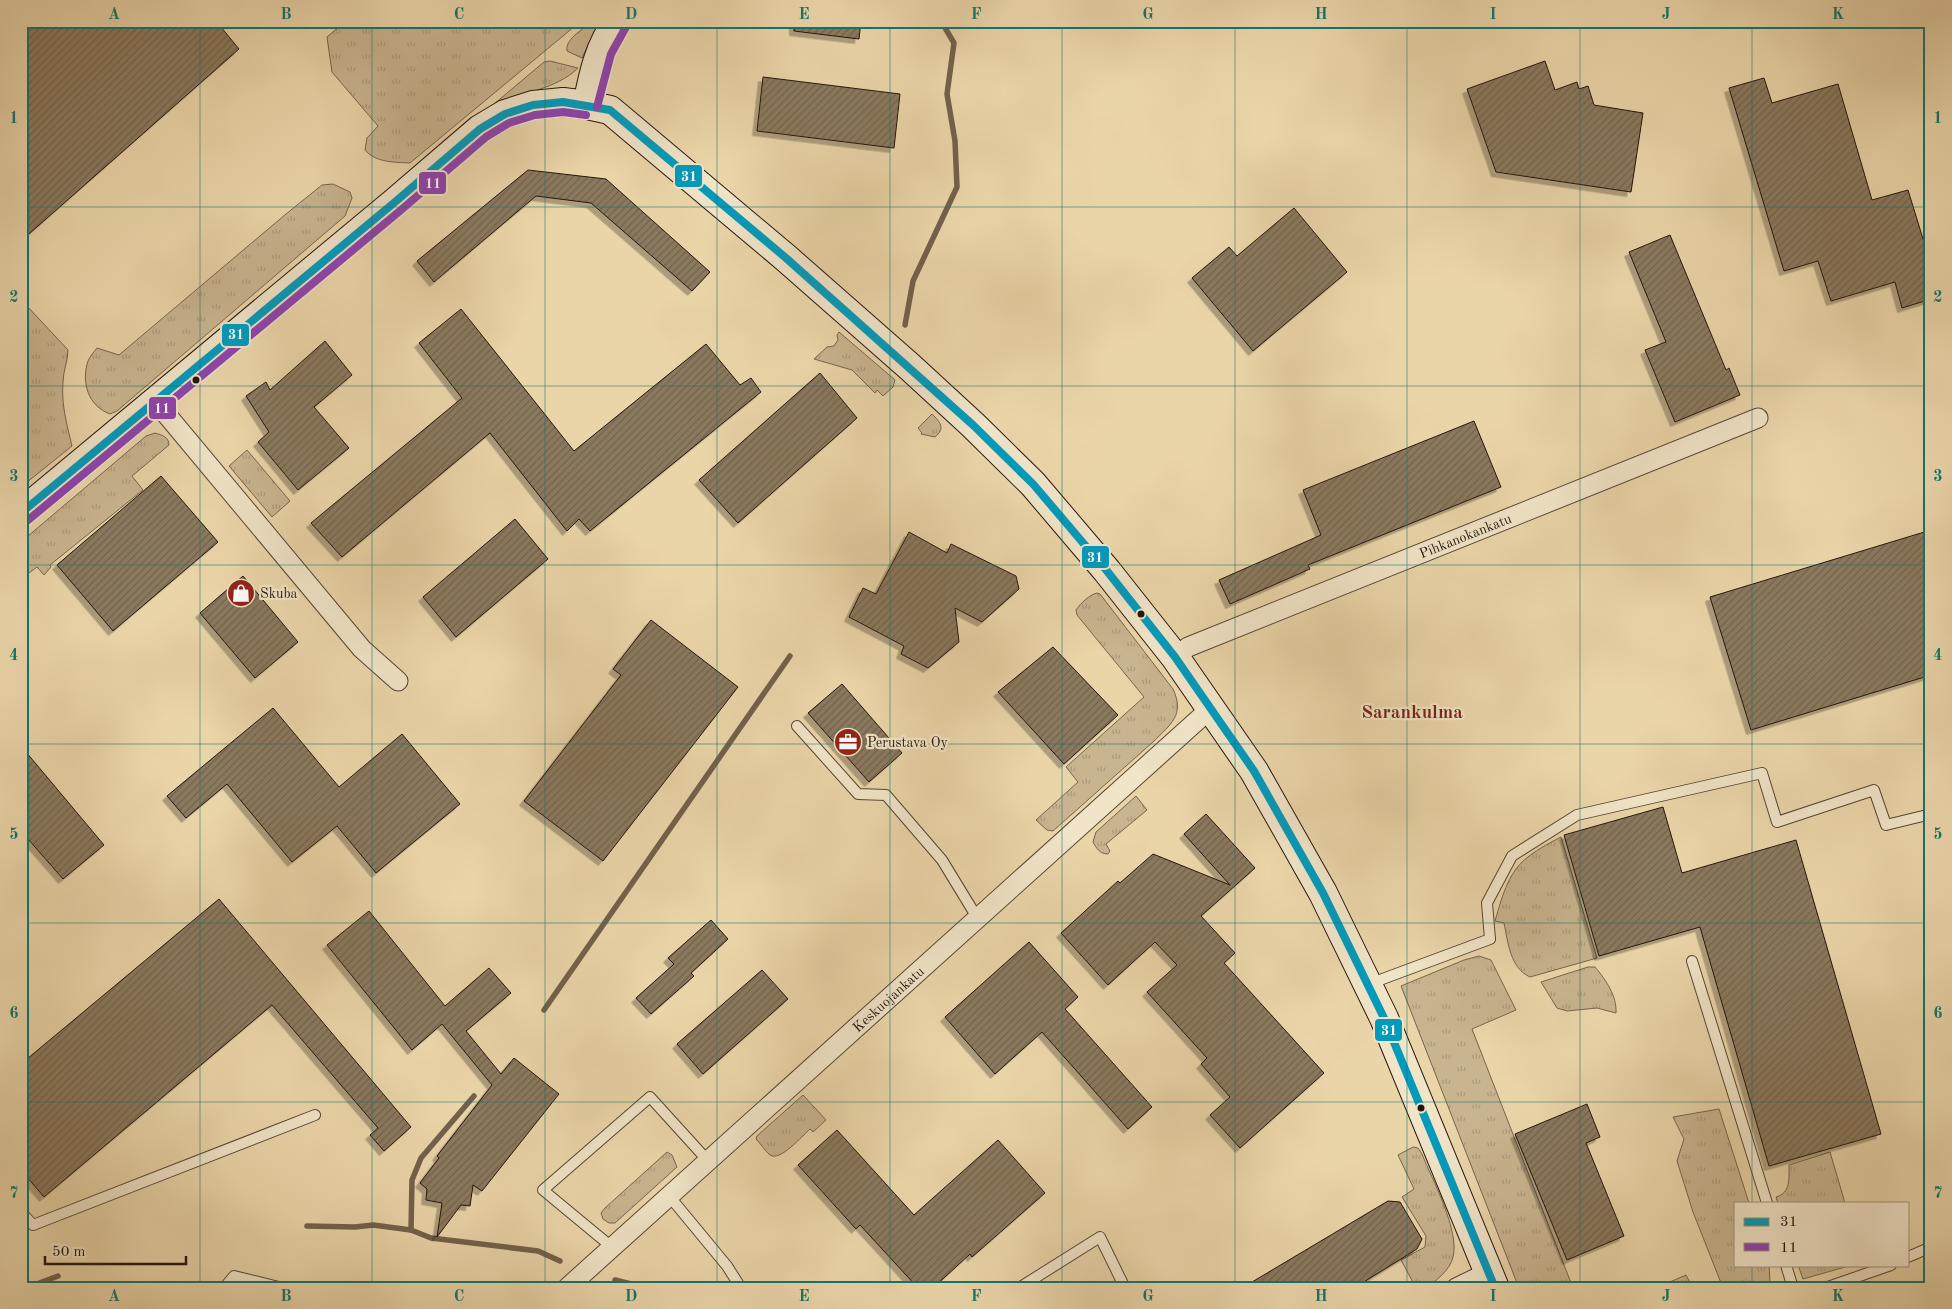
<svg xmlns="http://www.w3.org/2000/svg" width="1952" height="1309" font-family="'Old Standard TT',serif">
<defs>
<pattern id="grass-tufts" width="24" height="20" patternUnits="userSpaceOnUse" patternTransform="scale(1.25)"><rect width="24" height="20" fill="#c8b48e"/><path d="M3 7l-1-3M5 7V3M7 7l1-3M15 17l-1-3M17 17v-4M19 17l1-3" fill="none" stroke="#ac9a79"/></pattern>
<pattern id="building-hatch" width="6" height="6" patternUnits="userSpaceOnUse" patternTransform="scale(1.25)"><rect width="6" height="6" fill="#8b795e"/><path d="M-1 1l2-2M0 6l6-6M5 7l2-2" fill="none" stroke="#71624c"/></pattern>
<filter id="shadow"><feDropShadow dx="-4.5" dy="4.5" stdDeviation="0" flood-color="#0004"/></filter>
</defs>
<rect width="100%" height="100%" fill="#ead5a9"/>
<filter id="stains"><feTurbulence type="fractalNoise" baseFrequency=".004" numOctaves="4"/><feColorMatrix values="0 0 0 0 .2 0 0 0 0 .09 0 0 0 0 .02 0 0 0 .5 -.17"/></filter>
<radialGradient id="worn" r=".72"><stop offset=".6" stop-color="#630" stop-opacity="0"/><stop offset="1" stop-color="#630" stop-opacity=".3"/></radialGradient>
<g fill="url(#grass-tufts)" stroke="#76644e">
<path d="M346,21H581L410,163C395,162 376,163 365,150L367,138L378,126L332,72L327,37Z"/>
<path d="M594,21H599L582,58L567,51C565,38 585,28 594,21Z"/>
<path d="M550,61L578,68C557,89 521,93 494,104L544,62Z"/>
<path d="M333,184L350,192L352,198L345,216L117,411L110,414C88,406 81,382 88,361C90,356 94,352 97,348L119,355L286,214L322,185Z"/>
<path d="M27,306L68,350C68,361 63,371 63,382C61,404 67,425 72,446L21,487V310Z"/>
<polygon points="839,332 895,380 893,387 883,396 877,390 875,393 852,370 814,359 827,347 834,346 838,340 837,335"/>
<path d="M932,414C940,422 946,428 935,437L921,434L922,433L918,428Z"/>
<path d="M155,433C162,435 169,437 169,445L132,476L143,490L50,565L51,567L44,575L37,567L21,579V542L146,436Z"/>
<polygon points="247,450 290,501 272,517 229,466"/>
<path d="M1097,593L1100,594L1173,689C1185,715 1171,724 1153,742L1053,831L1047,830L1036,820L1078,782L1066,767L1144,697L1077,615L1076,610C1081,603 1089,595 1097,593Z"/>
<path d="M1136,796L1147,810L1106,844L1110,851L1108,854C1100,854 1096,848 1093,842L1096,832Z"/>
<path d="M1561,837L1597,958L1530,977C1510,968 1508,942 1504,923L1495,921C1500,904 1505,884 1516,869C1525,856 1547,844 1561,837Z"/>
<polygon points="1479,956 1491,960 1516,1010 1472,1029 1573,1288 1519,1288 1401,986 1464,960"/>
<path d="M1588,967H1595C1606,980 1617,996 1616,1013L1597,1008L1567,1011L1557,1008L1541,982Z"/>
<path d="M803,1095L826,1120L813,1132L810,1129C802,1136 780,1162 770,1155C765,1151 761,1144 756,1139L757,1136Z"/>
<polygon points="1719,1109 1749,1203 1736,1203 1736,1265 1769,1265 1770,1283 1767,1288 1723,1288 1693,1212 1677,1161 1684,1139 1673,1117"/>
<path d="M1413,1147L1418,1148L1422,1154C1432,1179 1460,1231 1453,1257C1450,1270 1437,1280 1426,1288H1416L1401,1260L1425,1247L1426,1236L1402,1197L1414,1189L1398,1155Z"/>
<polygon points="667,1152 672,1155 677,1167 615,1223 609,1223 603,1219 601,1213 605,1208"/>
<path d="M1830,1152L1845,1203H1778L1776,1197C1791,1193 1789,1178 1789,1165Z"/>
<polygon points="1798,1265 1852,1265 1803,1279"/>
<polygon points="1686,1275 1693,1288 1656,1288"/>
</g>
<g fill="none" stroke-linecap="round" stroke-linejoin="round">
<g stroke="#73614b" stroke-width="5.5">
<polyline points="905,325 913,281 957,187 955,141 947,94 954,43 941,21"/>
<polyline points="544,1010 790,656"/>
<polyline points="307,1226 355,1227 373,1225 411,1230 431,1238 538,1251 560,1261"/>
<polyline points="411,1230 412,1180 421,1158 474,1096"/>
<polyline points="615,1280 647,1288"/>
<polyline points="26,1288 58,1276"/>
</g>
</g>
<g fill="url(#building-hatch)" stroke="#24150d" filter="url(#shadow)">
<polygon points="21,21 216,21 239,49 21,241"/>
<polygon points="794,21 861,21 859,39 794,31"/>
<polygon points="1545,61 1555,90 1577,82 1579,89 1588,86 1594,105 1643,113 1631,192 1496,172 1467,89"/>
<polygon points="763,77 900,94 894,148 757,131"/>
<polygon points="1764,78 1772,103 1838,84 1872,200 1908,190 1931,265 1931,299 1902,308 1895,282 1831,301 1818,261 1784,271 1729,88"/>
<polygon points="528,170 606,179 710,272 692,291 591,203 536,196 434,282 417,261"/>
<polygon points="1294,208 1347,272 1253,351 1192,278 1229,247 1237,256"/>
<polygon points="1670,235 1726,370 1729,368 1740,395 1675,422 1645,350 1666,342 1629,252"/>
<polygon points="461,309 574,451 706,344 740,385 751,378 761,392 590,531 579,519 567,531 490,433 342,557 311,523 462,398 419,343"/>
<polygon points="325,341 352,375 314,407 349,448 298,490 258,442 269,432 246,396 266,382 270,390"/>
<polygon points="820,373 857,418 738,523 699,480"/>
<polygon points="1474,421 1501,487 1308,565 1310,569 1230,604 1219,580 1321,535 1303,490"/>
<polygon points="161,476 218,542 113,631 57,565"/>
<polygon points="515,519 548,559 456,637 423,597"/>
<polygon points="1931,530 1931,675 1751,730 1710,597"/>
<polygon points="909,532 947,553 951,544 1016,576 1019,589 982,622 955,608 959,642 928,668 901,654 904,646 849,617 863,588 876,594"/>
<polygon points="243,576 298,642 255,678 200,613"/>
<polygon points="651,620 738,687 603,861 524,801 621,675 613,669"/>
<polygon points="1053,647 1118,715 1064,764 998,692"/>
<polygon points="842,684 902,753 869,782 808,713"/>
<polygon points="273,708 339,787 402,734 460,804 376,873 337,826 292,862 227,784 186,818 167,796"/>
<polygon points="21,746 104,845 63,879 21,831"/>
<polygon points="1663,807 1682,873 1796,840 1881,1134 1769,1166 1700,927 1599,956 1564,835"/>
<polygon points="1206,814 1255,868 1201,916 1235,953 1224,963 1324,1073 1240,1148 1210,1115 1230,1097 1201,1064 1207,1058 1147,992 1177,965 1155,942 1108,985 1061,933 1118,881 1120,883 1153,854 1230,885 1184,834"/>
<polygon points="219,899 411,1127 384,1151 370,1135 378,1128 272,1005 44,1197 21,1170 21,1064"/>
<polygon points="369,911 445,1006 489,968 511,993 466,1031 501,1074 514,1058 559,1094 482,1191 473,1185 470,1206 461,1205 437,1237 442,1203 426,1200 427,1189 420,1183 439,1158 437,1156 492,1085 442,1024 412,1050 327,945"/>
<polygon points="711,920 728,939 691,973 694,976 651,1014 636,998 674,964 668,958"/>
<polygon points="1029,942 1078,997 1065,1009 1152,1107 1128,1129 1042,1032 995,1074 945,1017"/>
<polygon points="762,970 788,999 703,1074 677,1044"/>
<polygon points="1587,1104 1600,1137 1586,1143 1624,1236 1567,1260 1515,1134"/>
<polygon points="837,1130 914,1215 998,1140 1045,1193 972,1257 970,1254 933,1288 918,1288 860,1225 856,1229 798,1165"/>
<polygon points="1388,1201 1400,1202 1422,1239 1417,1249 1354,1288 1242,1288"/>
</g>
<g fill="none" stroke-linecap="round" stroke-linejoin="round">
<g stroke="#564534" stroke-width="12">
<g id="lane">
<polyline points="797,726 858,794 886,795 942,860 978,919"/>
<polyline points="1692,961 1767,1203"/>
<polyline points="1369,984 1490,939 1487,903 1512,856 1577,815 1762,773 1777,822 1874,790 1886,825 1931,814"/>
<polyline points="670,1197 727,1266 741,1288"/>
<polyline points="21,1212 33,1225 315,1115"/>
<polyline points="613,1248 543,1190 650,1097 709,1162"/>
<polyline points="1908,1257 1931,1247"/>
<polyline points="1786,1265 1793,1288"/>
<polyline points="224,1288 234,1276 283,1288"/>
<polyline points="1019,1288 1100,1237 1125,1288"/>
<polyline points="1825,1288 1891,1265"/>
</g>
</g>
<g stroke="#564534" stroke-width="21">
<g id="street">
<polyline points="156,402 362,649 398,681"/>
<path id="s1" d="M1175,657L1188,647L1758,418"/>
<path id="s2" d="M567,1288L1210,709"/>
<polyline points="1456,1288 1489,1272"/>
</g>
</g>
<g stroke="#24150d" stroke-width="30">
<g id="secondary">
<path d="M587,105C593,75 599,45 618,21"/>
<polyline points="21,513 395,202 480,129 505,114 533,105 563,102 587,105 610,110 786,258 910,367 973,425 1033,484 1107,571 1175,657 1254,771 1323,893 1384,1018 1495,1288"/>
</g>
</g>
<use href="#lane" stroke="#f1e4c7" stroke-width="10"/>
<use href="#street" stroke="#f1e4c7" stroke-width="19"/>
<use href="#secondary" stroke="#f1e4c7" stroke-width="28"/>
<g stroke="#f1e4c7" stroke-width="11">
<polyline id="bus-1" points="21,513 395,202 480,129 505,114 533,105 563,102 610,110 786,258 973,425 1033,484 1107,571 1175,657 1254,771 1323,893 1384,1018 1495,1288"/>
</g>
<g stroke="#f1e4c7" stroke-width="11">
<g id="bus-2">
<polyline points="597,107 611,54 626,27"/>
<polyline points="27,521 401,210 486,137 509,123 535,115 563,112 586,115"/>
</g>
</g>
<use href="#bus-1" stroke="#049abb" stroke-width="8"/>
<use href="#bus-2" stroke="#8e44ad" stroke-width="8"/>
</g>
<path fill="none" stroke="#0f766e" stroke-width="1" stroke-opacity="0.55" d="M200,21V1288M372,21V1288M545,21V1288M717,21V1288M890,21V1288M1062,21V1288M1235,21V1288M1407,21V1288M1580,21V1288M1752,21V1203M21,207H1931M21,386H1931M21,565H1931M21,744H1931M21,923H1931M21,1102H1931M1752,1265V1288"/>
<defs>
<g id="shop-disc" transform="scale(1.4375)"><circle r="9.5" fill="#8f2418" stroke="#f1e4c7"/><path d="M-5-2.5h2.3a2.7 3.5 0 0 1 5.4 0H5L5.5 6h-11ZM-1.5-2.5h3a1.5 2.3 0 0 0-3 0Z" fill="#fff"/></g>
<g id="office-disc" transform="scale(1.4375)"><circle r="9.5" fill="#8f2418" stroke="#f1e4c7"/><path d="M-6-3h4V-5.5h4V-3h4V5H-6ZM-1-4.5V-3h2v-1.5ZM-6 0V1H6V0Z" fill="#fff"/></g>
</defs>
<g fill-rule="evenodd">
<use href="#shop-disc" x="241" y="593"/>
<use href="#office-disc" x="848" y="742"/>
</g>
<g fill="#24150d" stroke="#f1e4c7" stroke-width="2">
<circle cx="196" cy="380" r="4.5"/>
<circle cx="1141" cy="614" r="4.5"/>
<circle cx="1421" cy="1108" r="4.5"/>
</g>
<g text-anchor="middle" stroke-width="4.5" stroke-linejoin="round" paint-order="stroke">
<g font-size="14" fill="#24150d" stroke="#f1e4c7">
<text dy="5" stroke="none"><textPath href="#s1" startOffset="315">Pihkanokankatu</textPath></text>
<text dy="5" stroke="none"><textPath href="#s2" startOffset="432">Keskuojankatu</textPath></text>
</g>
<g font-size="14" fill="#24150d" stroke="#f1e4c7" text-anchor="start">
<text x="260" y="598">Skuba</text>
<text x="867" y="747">Perustava Oy</text>
</g>
<g font-size="19" font-weight="bold" fill="#7a1f14" stroke="#f1e4c7">
<text x="1412" y="718">Sarankulma</text>
</g>
</g>
<g stroke="#f1e4c7" stroke-width="2">
<rect x="674" y="164" width="29" height="24" rx="5" fill="#049abb"/>
<rect x="418" y="171" width="29" height="24" rx="5" fill="#8e44ad"/>
<rect x="221" y="323" width="29" height="24" rx="5" fill="#049abb"/>
<rect x="148" y="396" width="29" height="24" rx="5" fill="#8e44ad"/>
<rect x="1081" y="545" width="29" height="24" rx="5" fill="#049abb"/>
<rect x="1374" y="1018" width="29" height="24" rx="5" fill="#049abb"/>
</g>
<g font-size="14" text-anchor="middle" font-weight="bold" fill="#fff">
<text x="689" y="181">31</text>
<text x="433" y="188">11</text>
<text x="236" y="339">31</text>
<text x="162" y="413">11</text>
<text x="1095" y="562">31</text>
<text x="1389" y="1035">31</text>
</g>
<rect width="1952" height="1309" fill="none" stroke="#ead5a9" stroke-width="55"/>
<rect x="1734" y="1202" width="175" height="65" fill="#f1e4c7" stroke="#9f917d"/>
<rect x="1744" y="1218" width="25" height="8" fill="#049abb" stroke="#9f917d"/>
<text x="1780" y="1226" font-size="15" fill="#24150d">31</text>
<rect x="1744" y="1243" width="25" height="8" fill="#8e44ad" stroke="#9f917d"/>
<text x="1780" y="1252" font-size="15" fill="#24150d">11</text>
<path d="M45 1256v8h141v-8" fill="none" stroke="#24150d" stroke-width="2.5"/>
<text x="52" y="1256" font-size="15" fill="#24150d" stroke="#f1e4c7" stroke-width="4" paint-order="stroke">50 m</text>
<rect x="28" y="28" width="1896" height="1254" fill="none" stroke="#0f766e" stroke-width="2"/>
<g font-size="16" text-anchor="middle" font-weight="bold" fill="#0f766e">
<text x="114" y="19">A</text>
<text x="286" y="19">B</text>
<text x="459" y="19">C</text>
<text x="631" y="19">D</text>
<text x="804" y="19">E</text>
<text x="976" y="19">F</text>
<text x="1148" y="19">G</text>
<text x="1321" y="19">H</text>
<text x="1493" y="19">I</text>
<text x="1666" y="19">J</text>
<text x="1838" y="19">K</text>
<text x="14" y="123">1</text>
<text x="1938" y="123">1</text>
<text x="14" y="302">2</text>
<text x="1938" y="302">2</text>
<text x="14" y="481">3</text>
<text x="1938" y="481">3</text>
<text x="14" y="660">4</text>
<text x="1938" y="660">4</text>
<text x="14" y="839">5</text>
<text x="1938" y="839">5</text>
<text x="14" y="1018">6</text>
<text x="1938" y="1018">6</text>
<text x="14" y="1198">7</text>
<text x="1938" y="1198">7</text>
<text x="114" y="1301">A</text>
<text x="286" y="1301">B</text>
<text x="459" y="1301">C</text>
<text x="631" y="1301">D</text>
<text x="804" y="1301">E</text>
<text x="976" y="1301">F</text>
<text x="1148" y="1301">G</text>
<text x="1321" y="1301">H</text>
<text x="1493" y="1301">I</text>
<text x="1666" y="1301">J</text>
<text x="1838" y="1301">K</text>
</g>
<rect width="100%" height="100%" filter="url(#stains)"/>
<rect width="100%" height="100%" fill="url(#worn)"/>
</svg>
